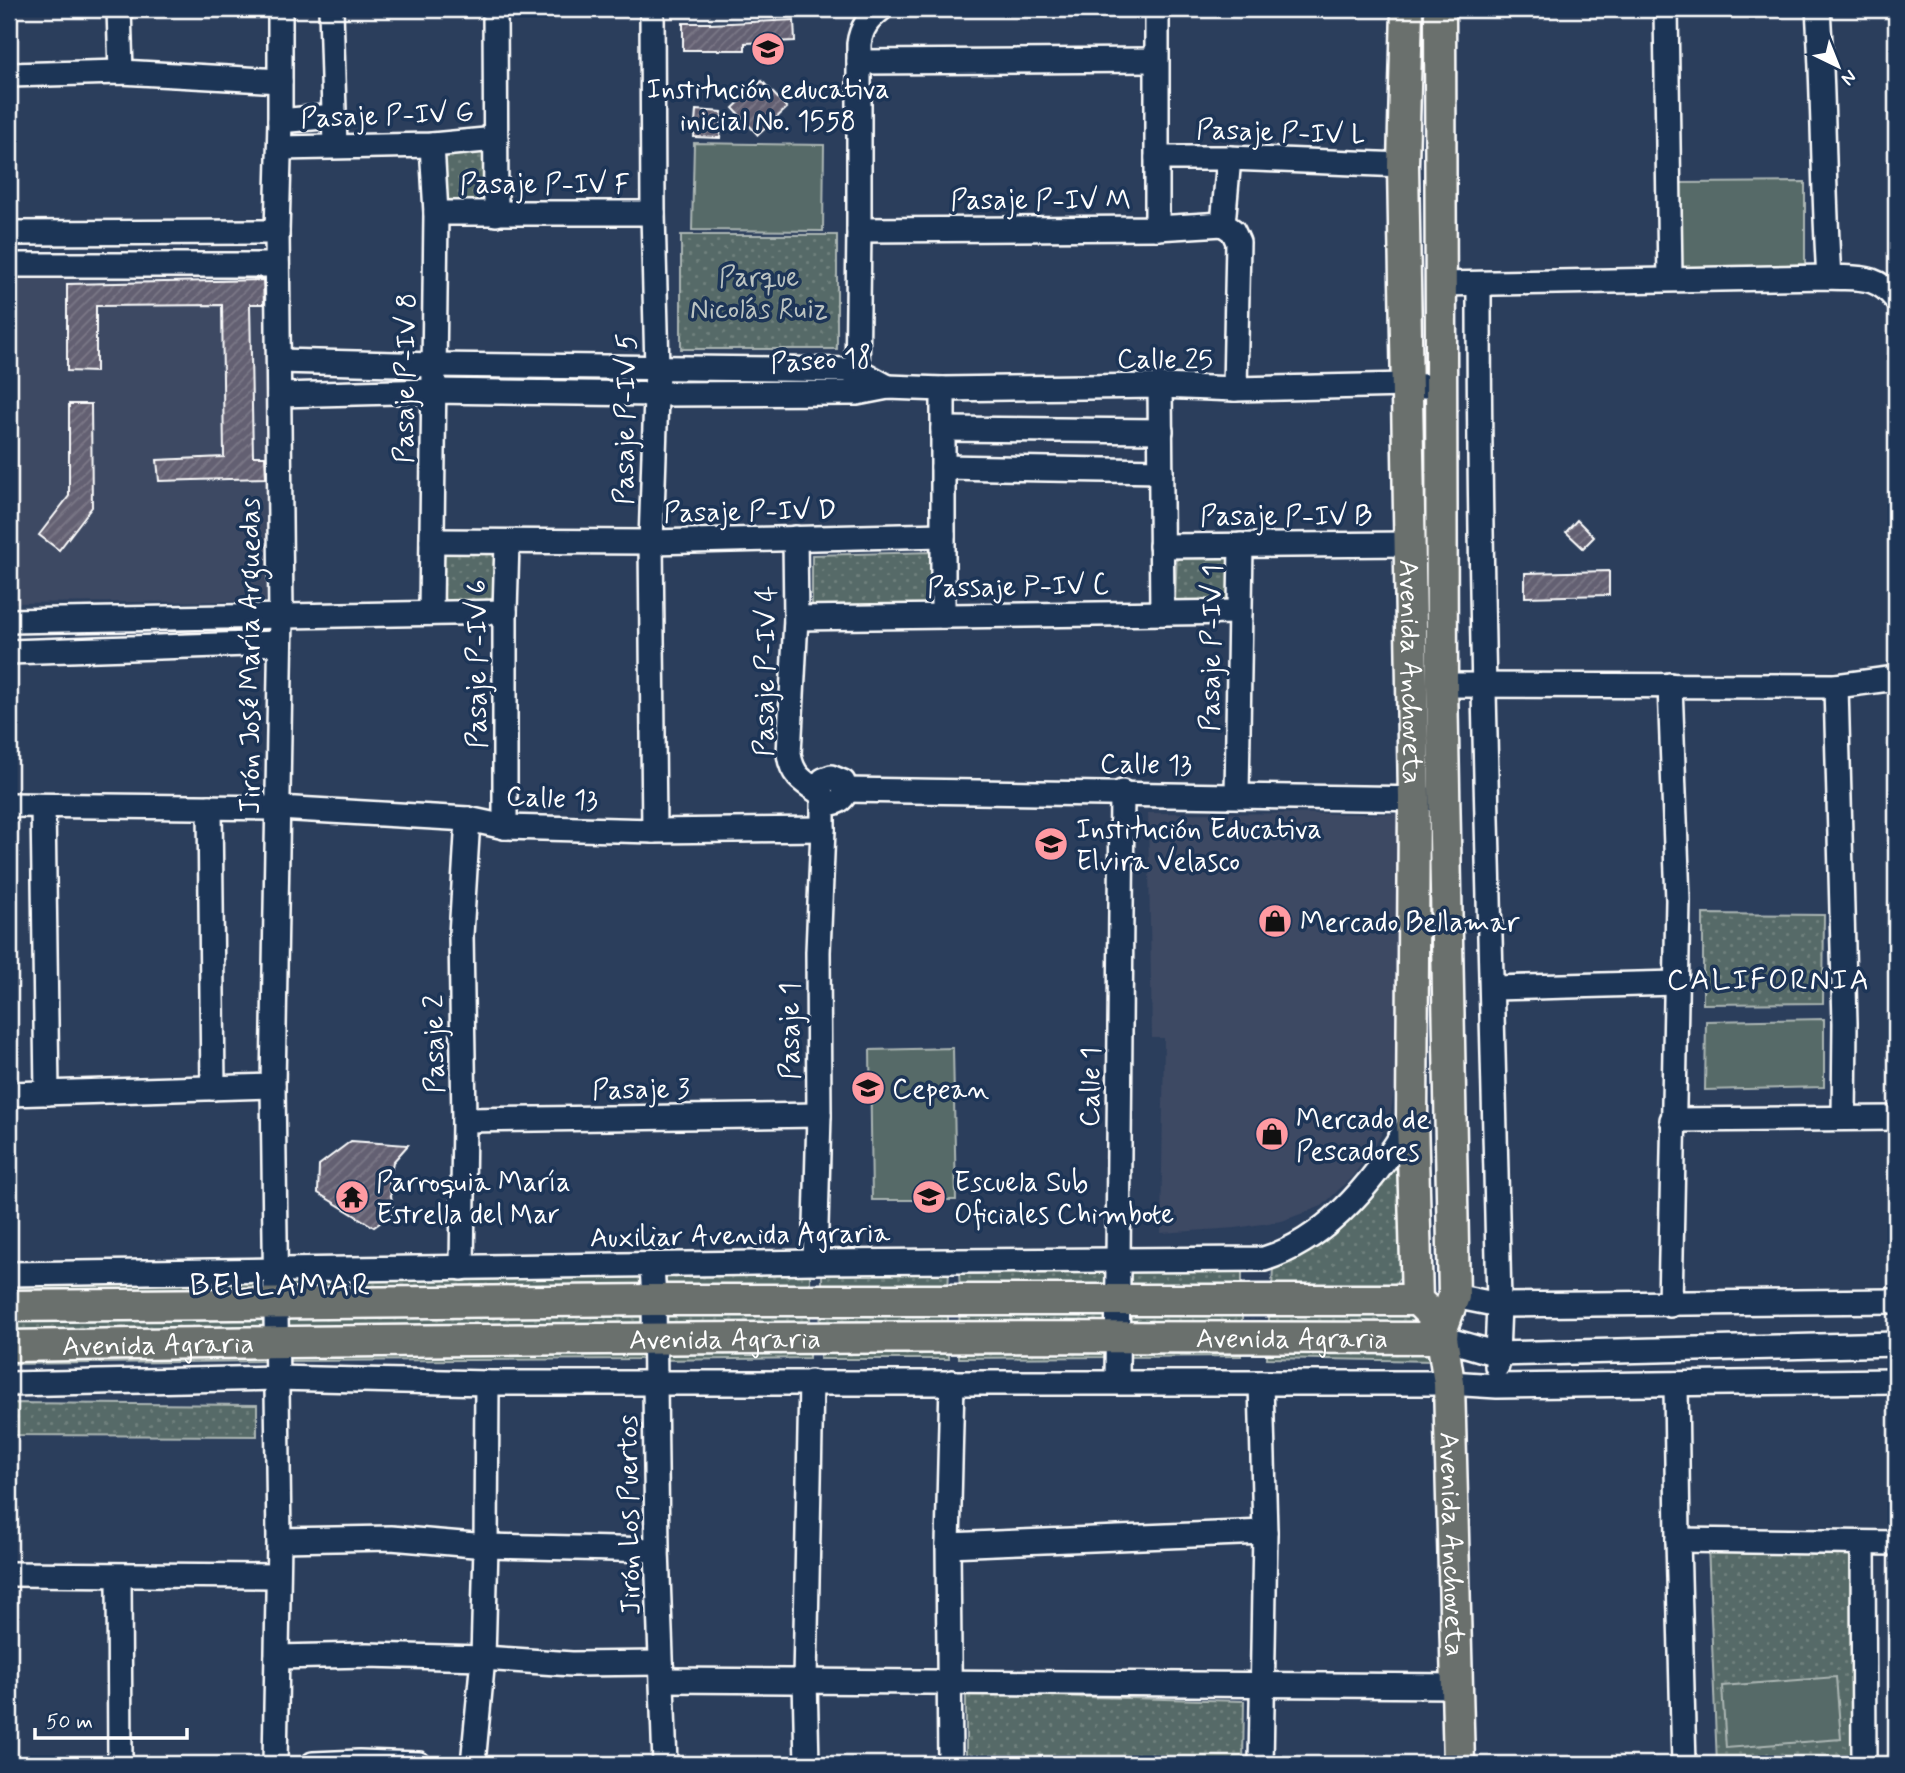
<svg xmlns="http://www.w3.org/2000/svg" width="1905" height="1773" font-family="Mynerve,sans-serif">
<defs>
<pattern id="green-dots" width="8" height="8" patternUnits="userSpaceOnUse" patternTransform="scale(1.75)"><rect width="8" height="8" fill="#576b67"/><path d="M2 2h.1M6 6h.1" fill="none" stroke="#70817e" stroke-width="1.8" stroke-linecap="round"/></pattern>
<pattern id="building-hatch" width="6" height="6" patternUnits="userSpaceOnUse" patternTransform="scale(1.75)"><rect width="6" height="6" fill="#646072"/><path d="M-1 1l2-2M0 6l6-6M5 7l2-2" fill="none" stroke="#7b7887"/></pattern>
</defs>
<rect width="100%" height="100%" fill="#2b3e5c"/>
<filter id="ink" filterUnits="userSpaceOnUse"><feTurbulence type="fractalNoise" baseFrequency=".0143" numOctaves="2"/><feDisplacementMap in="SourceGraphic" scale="14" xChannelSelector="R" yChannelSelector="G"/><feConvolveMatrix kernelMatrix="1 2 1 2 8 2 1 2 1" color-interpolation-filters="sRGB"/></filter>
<g filter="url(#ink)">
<g fill="#3c4863">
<polygon points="9,278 269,278 275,601 9,603"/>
<polygon points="1148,813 1396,814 1404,1027 1390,1118 1373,1150 1351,1178 1322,1206 1282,1221 1236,1228 1161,1233 1164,1038 1152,1038"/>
</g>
<g fill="url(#green-dots)" stroke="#abb5b3" stroke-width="2">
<polygon points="489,148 490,202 443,205 444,150"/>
<rect x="681" y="235" width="156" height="114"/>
<polygon points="443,551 498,553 496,602 438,603"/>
<polygon points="1177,551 1233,551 1231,603 1175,603"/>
<polygon points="933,552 934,604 812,607 812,555"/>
<polygon points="1703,914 1824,915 1823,1003 1703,1004"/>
<polygon points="1401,1146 1405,1271 1390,1290 1272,1288 1273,1266"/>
<polygon points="1108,1268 1108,1291 960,1294 959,1271"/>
<polygon points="949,1269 948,1294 822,1295 822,1271"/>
<polygon points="657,1270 810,1272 810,1296 658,1296"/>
<polygon points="1126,1270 1242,1271 1242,1292 1125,1291"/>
<polygon points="650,1271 650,1296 283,1299 283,1273"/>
<polygon points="270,1272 270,1299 9,1301 9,1279"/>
<polygon points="810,1301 810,1334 658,1335 658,1303"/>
<polygon points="821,1303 948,1305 948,1334 820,1332"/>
<polygon points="649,1304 649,1335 281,1337 281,1307"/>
<polygon points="1111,1304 1111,1330 959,1330 960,1305"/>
<polygon points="1269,1304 1414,1305 1435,1325 1269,1330"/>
<polygon points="271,1307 271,1339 9,1342 9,1310"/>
<polygon points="1127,1307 1242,1307 1242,1329 1126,1329"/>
<polygon points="1268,1338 1434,1340 1434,1361 1267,1358"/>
<polygon points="809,1340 809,1358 658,1360 658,1342"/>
<polygon points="1113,1340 1113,1357 959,1358 959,1341"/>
<polygon points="1241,1340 1241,1356 1122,1357 1122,1341"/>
<polygon points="821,1341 949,1341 949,1359 820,1359"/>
<polygon points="650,1343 650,1359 283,1361 284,1345"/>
<polygon points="270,1345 270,1361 9,1364 9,1349"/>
<polygon points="9,1403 257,1405 257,1436 9,1435"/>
<polygon points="1852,1544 1857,1763 1717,1764 1708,1545"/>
<polygon points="966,1694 1244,1701 1243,1764 966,1764"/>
</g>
<g fill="#576b67" stroke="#abb5b3" stroke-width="2">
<polygon points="694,143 824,145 823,231 692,230"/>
<polygon points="1805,182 1805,264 1679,270 1679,183"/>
<polygon points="1824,1019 1824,1087 1705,1090 1706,1021"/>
<polygon points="953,1048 956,1200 872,1200 870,1050"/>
<polygon points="1836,1677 1841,1739 1726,1748 1722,1686"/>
</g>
<g fill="url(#building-hatch)" stroke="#fff" stroke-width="2">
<polygon points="794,20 795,41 745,43 745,50 683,50 683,23 710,23 710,24"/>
<polygon points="762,81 787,108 758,135 733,108"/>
<polygon points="696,110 722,112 720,138 694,137"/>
<polygon points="263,280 264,304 250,304 253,456 265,456 266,478 159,481 157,460 224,457 222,305 96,306 96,372 67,371 67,284"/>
<polygon points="69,404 91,404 92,507 59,550 39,535 69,496"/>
<polygon points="1577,520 1594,537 1583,548 1566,532"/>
<polygon points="1609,571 1609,595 1525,597 1525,573"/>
<polygon points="351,1141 408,1145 393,1162 389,1184 394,1213 374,1227 318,1193 319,1165"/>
</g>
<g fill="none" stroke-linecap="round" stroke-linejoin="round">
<g stroke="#fff" stroke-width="28">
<g id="minor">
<polyline points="119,9 121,72"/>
<polyline points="331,9 335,146"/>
<polyline points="495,9 496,214"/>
<polyline points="652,9 653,213 657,368 651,542 654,831"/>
<polyline points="1666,9 1670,279"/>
<path d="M1818,9C1824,98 1823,188 1829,277"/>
<polyline points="859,62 1156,60"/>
<polyline points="9,75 121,72 280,81"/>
<polyline points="280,121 333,116"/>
<polyline points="280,148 432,145 496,139"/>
<polyline points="1157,158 1229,158 1403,165"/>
<polyline points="1229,158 1223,224 1233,231 1238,242 1235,389"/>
<polyline points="436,213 653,213"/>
<polyline points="1157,228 1157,9"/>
<polyline points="859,230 1157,228 1223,224"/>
<polyline points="9,233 277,232"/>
<polyline points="9,265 277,265"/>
<path d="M1441,284L1829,277C1860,279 1875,274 1896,299"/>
<path d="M1479,284C1479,624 1492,965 1499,1305L1497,1354L1896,1344"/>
<polyline points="279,361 434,365 857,370 888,387"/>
<path d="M857,383L859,230V44C861,28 868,19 881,9"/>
<polyline points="1160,386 1162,613"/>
<polyline points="279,395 434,391 657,394 857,393 888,387 943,389 1160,386 1235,389 1407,385 1442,387"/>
<polyline points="943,429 1161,431"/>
<polyline points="943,467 1161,471"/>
<path d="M795,538L796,618L789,754C792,775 802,781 819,792"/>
<polyline points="432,541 651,542 943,535"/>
<polyline points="1161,546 1410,544"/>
<polyline points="431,613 436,213 432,145"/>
<polyline points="943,616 943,389"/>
<polyline points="796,618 1240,612"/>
<polyline points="9,621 505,612"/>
<polyline points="9,652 280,643"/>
<polyline points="1442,685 1836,686 1896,678"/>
<polyline points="1670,685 1678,900 1670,1305"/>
<polyline points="1836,686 1845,1023 1844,1117"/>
<polyline points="845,790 1428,799"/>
<polyline points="1237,795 1241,545"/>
<polyline points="9,805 278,808 468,819 505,827 654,831 823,829"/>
<polyline points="43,806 47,1093"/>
<polyline points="210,807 213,1088"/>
<polyline points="505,827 505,612 507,543"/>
<polyline points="1493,988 1676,983"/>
<polyline points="9,1094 273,1086"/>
<polyline points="464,1120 819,1115"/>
<polyline points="1672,1120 1896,1118"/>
<path d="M815,1262L819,1115L818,952L823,829V800L819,788L823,780L831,777L843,782L845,794C840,803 832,805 823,800"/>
<polyline points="652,1265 654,1300 657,1550 665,1764"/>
<polyline points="462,1268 464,1120 461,935 468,819"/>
<path d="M9,1274L815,1262L1264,1259C1330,1239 1379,1175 1412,1119"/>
<polyline points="1454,1296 1499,1305 1896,1301"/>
<polyline points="1442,1338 1497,1354 1497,1366"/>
<polyline points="1117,1382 1122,792"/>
<polyline points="9,1384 276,1378 487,1383 1449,1383 1497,1386 1896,1381"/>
<polyline points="1676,1384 1678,1540 1684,1764"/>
<polyline points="279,1540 391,1538 486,1546 657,1550"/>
<polyline points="1678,1540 1896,1543"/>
<polyline points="1863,1543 1864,1764"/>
<polyline points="948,1545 1265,1532"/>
<polyline points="9,1574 277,1576"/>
<polyline points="119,1576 120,1764"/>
<polyline points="277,1657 367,1655 483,1658 572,1664 661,1663"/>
<polyline points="663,1680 1458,1686"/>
<polyline points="275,1764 279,1540 273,1086 281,615 277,232 280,121 280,9"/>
<polyline points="313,1764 359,1762 419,1764"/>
<polyline points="473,1764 483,1658 486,1546 487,1383"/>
<polyline points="807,1764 805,1680 811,1382"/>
<polyline points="950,1764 948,1545 952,1382"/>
<polyline points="1261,1764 1265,1532 1261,1383"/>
</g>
</g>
<g stroke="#fff" stroke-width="35">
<g id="major">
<path id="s1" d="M1407,9L1403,165L1414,798L1412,1119L1417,1300L1430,1313"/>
<path id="s2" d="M1440,9L1442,685L1454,1296L1443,1326L1442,1338L1449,1383L1459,1764"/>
<polyline points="9,1306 654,1300 1417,1300"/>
<path id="s3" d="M9,1346C486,1338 964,1336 1442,1338"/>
</g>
</g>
<use href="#minor" stroke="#1d3557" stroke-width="23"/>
<use href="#major" stroke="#6b706d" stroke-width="30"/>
</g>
</g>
<defs>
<g id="school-disc" transform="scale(1.75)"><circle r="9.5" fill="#ff9aa2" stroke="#1d3557"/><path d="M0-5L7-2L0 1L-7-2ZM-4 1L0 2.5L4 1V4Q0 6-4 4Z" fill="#111"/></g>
<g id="shop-disc" transform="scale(1.75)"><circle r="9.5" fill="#ff9aa2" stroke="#1d3557"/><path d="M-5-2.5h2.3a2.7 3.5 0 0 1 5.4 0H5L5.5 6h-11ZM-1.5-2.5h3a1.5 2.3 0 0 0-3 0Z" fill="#111"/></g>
<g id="temple-disc" transform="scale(1.75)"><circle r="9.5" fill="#ff9aa2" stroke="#1d3557"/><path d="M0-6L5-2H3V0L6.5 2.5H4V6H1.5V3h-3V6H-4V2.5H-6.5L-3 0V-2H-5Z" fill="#111"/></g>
</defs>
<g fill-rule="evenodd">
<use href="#school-disc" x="768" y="49"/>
<use href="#school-disc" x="1051" y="844"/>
<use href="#shop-disc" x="1275" y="921"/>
<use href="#school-disc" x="868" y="1088"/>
<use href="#shop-disc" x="1272" y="1134"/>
<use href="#temple-disc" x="352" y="1197"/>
<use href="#school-disc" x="929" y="1197"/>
</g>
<g text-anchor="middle" stroke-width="7" stroke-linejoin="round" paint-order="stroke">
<g font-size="28" fill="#fff" stroke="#1d3557" text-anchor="start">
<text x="768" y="98" text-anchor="middle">Institución educativa<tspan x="768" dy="32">inicial No. 1558</tspan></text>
<text x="1076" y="838">Institución Educativa<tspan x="1076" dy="32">Elvira Velasco</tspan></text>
<text x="1300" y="931">Mercado Bellamar</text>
<text x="892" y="1098">Cepean</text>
<text x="1296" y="1128">Mercado de<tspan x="1296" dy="32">Pescadores</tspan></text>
<text x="376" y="1191">Parroquia María<tspan x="376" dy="32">Estrella del Mar</tspan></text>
<text x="954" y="1191">Escuela Sub<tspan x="954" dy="32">Oficiales Chimbote</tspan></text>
</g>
<g font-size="28" fill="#fff" stroke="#1d3557">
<text transform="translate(387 114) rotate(-2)" y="10">Pasaje P-IV G</text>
<text transform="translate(1281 131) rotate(2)" y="10">Pasaje P-IV L</text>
<text x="545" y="193">Pasaje P-IV F</text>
<text x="1041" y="209">Pasaje P-IV M</text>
<text transform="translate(1165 358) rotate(1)" y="10">Calle 25</text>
<text transform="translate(821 359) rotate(-4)" y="10">Paseo 18</text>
<text transform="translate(404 378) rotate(-89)" y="10">Pasaje P-IV 8</text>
<text transform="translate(624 419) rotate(-89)" y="10">Pasaje P-IV 5</text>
<text transform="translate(750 510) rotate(-1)" y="10">Pasaje P-IV D</text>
<text x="1286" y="525">Pasaje P-IV B</text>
<text transform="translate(1018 585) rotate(-1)" y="10">Passaje P-IV C</text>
<text transform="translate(1210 648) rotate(-89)" y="10">Pasaje P-IV 1</text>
<text transform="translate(249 656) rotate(-90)" y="10">Jirón José María Arguedas</text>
<text transform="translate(476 664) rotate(-90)" y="10">Pasaje P-IV 6</text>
<text transform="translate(764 671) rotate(-89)" y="10">Pasaje P-IV 4</text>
<text dy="10" stroke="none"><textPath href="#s1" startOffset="663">Avenida Anchoveta</textPath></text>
<text transform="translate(1146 763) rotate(1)" y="10">Calle 13</text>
<text transform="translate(552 797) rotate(3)" y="10">Calle 13</text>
<text transform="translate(789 1031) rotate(-90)" y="10">Pasaje 1</text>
<text transform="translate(433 1044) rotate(-91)" y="10">Pasaje 2</text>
<text transform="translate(1089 1087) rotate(-89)" y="10">Calle 1</text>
<text transform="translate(641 1088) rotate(-1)" y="10">Pasaje 3</text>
<text transform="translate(740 1234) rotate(-1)" y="10">Auxiliar Avenida Agraria</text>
<text dy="10" stroke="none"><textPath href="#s3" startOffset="1283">Avenida Agraria</textPath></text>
<text dy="10" stroke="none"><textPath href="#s3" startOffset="716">Avenida Agraria</textPath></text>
<text dy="10" stroke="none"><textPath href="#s3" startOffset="149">Avenida Agraria</textPath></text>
<text transform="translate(628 1515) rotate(-91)" y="10">Jirón Los Puertos</text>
<text dy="10" stroke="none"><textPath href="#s2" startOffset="1538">Avenida Anchoveta</textPath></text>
</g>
<g font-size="28" fill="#bcc4c2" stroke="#1d3557">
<text x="759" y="286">Parque<tspan x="759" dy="32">Nicolás Ruiz</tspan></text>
</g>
<g font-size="30" letter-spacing="2" fill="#fff" stroke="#1d3557">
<text x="1769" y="989">CALIFORNIA</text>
</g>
<g font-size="32" letter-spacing="2" fill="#fff" stroke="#1d3557">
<text x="281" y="1295">BELLAMAR</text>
</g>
</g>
<rect width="1905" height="1773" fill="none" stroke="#1d3557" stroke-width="35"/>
<rect x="18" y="18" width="1870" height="1738" fill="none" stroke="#fff" stroke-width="2.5" filter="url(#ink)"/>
<g transform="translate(1838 66) rotate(137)" stroke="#1d3557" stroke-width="5" paint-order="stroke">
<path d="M0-5L12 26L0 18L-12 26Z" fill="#ffffff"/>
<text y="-10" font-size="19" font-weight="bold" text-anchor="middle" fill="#ffffff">N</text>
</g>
<path d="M35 1728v10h152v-10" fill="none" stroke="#ffffff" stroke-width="3.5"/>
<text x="46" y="1728" font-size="21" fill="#ffffff" stroke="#1d3557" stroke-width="5" paint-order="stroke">50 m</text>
</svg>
